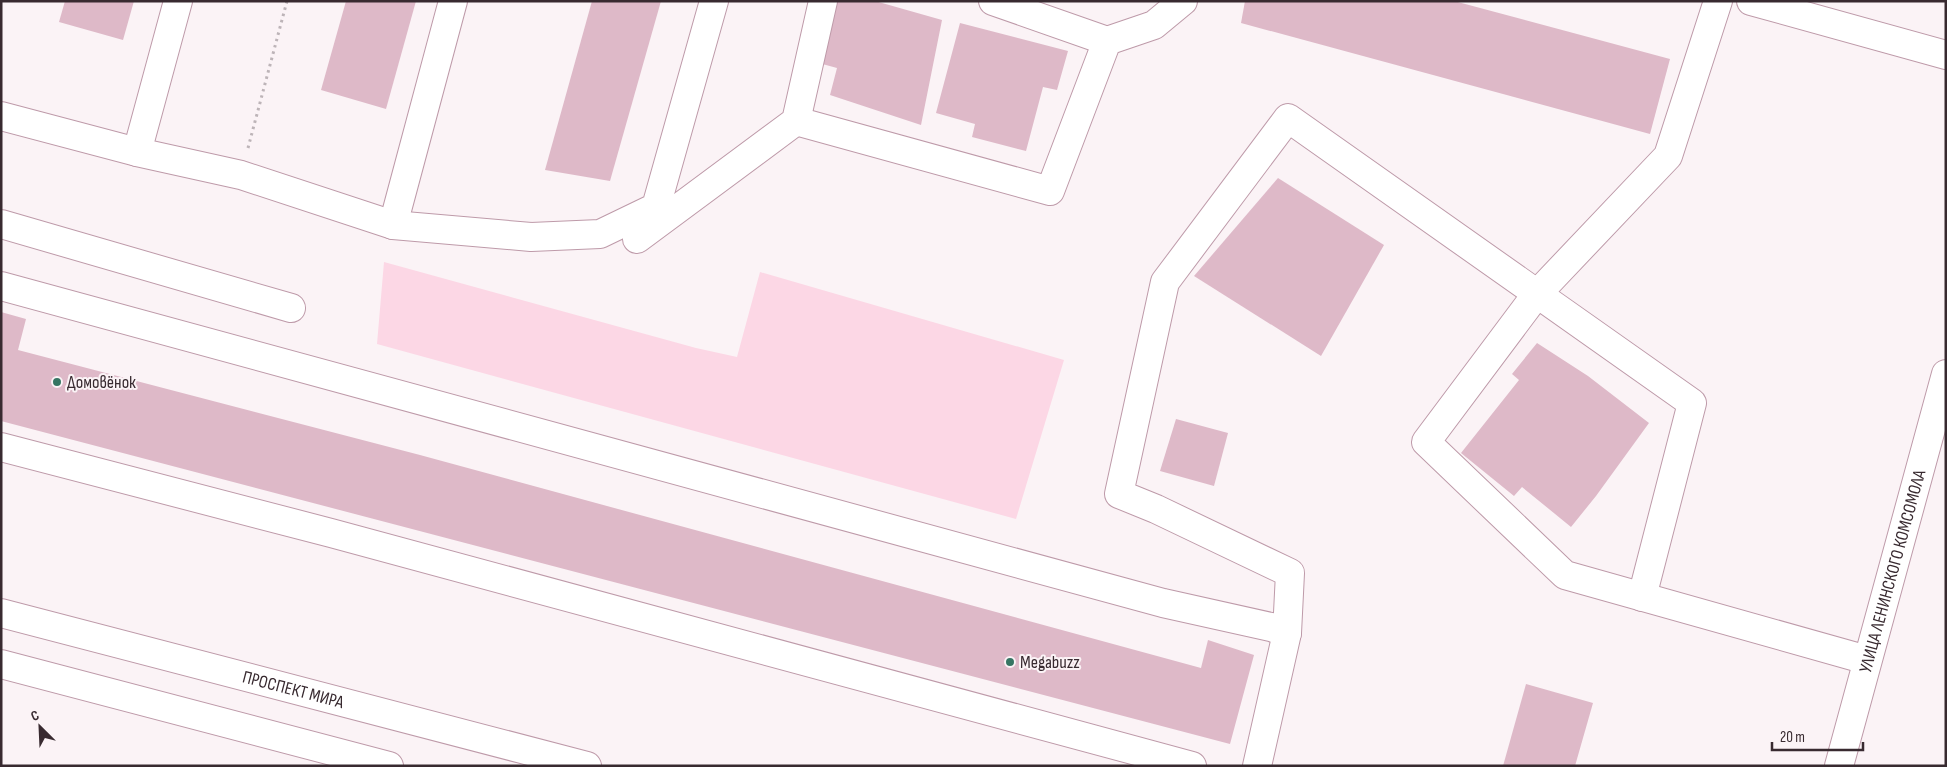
<svg xmlns="http://www.w3.org/2000/svg" width="1947" height="767" font-family="'Sofia Sans Condensed',sans-serif">
<rect width="100%" height="100%" fill="#fbf3f6"/>
<polygon fill="#fcd7e5" points="384,262 696,348 737,357 760,272 1064,360 1016,519 377,344"/>
<g fill="#deb9c8">
<polygon points="65,1 134,1 123,40 59,22"/>
<polygon points="346,1 416,1 386,109 321,90"/>
<polygon points="592,1 661,1 610,181 545,170"/>
<polygon points="832,1 875,1 942,20 921,125 830,95 837,68 815,62"/>
<polygon points="1245,1 1454,1 1670,59 1650,134 1241,23"/>
<polygon points="960,23 1068,51 1057,90 1043,87 1026,151 972,137 975,124 936,113"/>
<polygon points="1278,178 1384,245 1321,356 1194,276"/>
<polygon points="1,312 26,319 18,350 420,455 1201,668 1208,640 1254,655 1230,744 1,421"/>
<polygon points="1537,343 1588,376 1649,423 1596,496 1571,527 1522,487 1514,496 1461,453 1519,380 1512,374"/>
<polygon points="1176,419 1228,433 1214,486 1160,471"/>
<polygon points="1526,684 1593,703 1575,766 1503,766"/>
</g>
<g fill="none" stroke-linecap="round" stroke-linejoin="round">
<g stroke="#be9aa9" stroke-width="30">
<g id="minor">
<polyline points="993,1 1107,41"/>
<polyline points="1718,1 1668,156 1536,295 1426,442 1565,575 1867,660"/>
<polyline points="1751,1 1946,55"/>
<polyline points="1,116 137,152 241,175 393,225 531,237 600,234 656,207 714,1"/>
<polyline points="796,121 1050,191 1107,41 1154,25 1183,1"/>
<polyline points="137,152 178,1"/>
<polyline points="1,224 291,308"/>
<polyline points="393,225 453,1"/>
<polyline points="637,239 796,121 823,1"/>
<polyline points="1,286 1163,603 1271,627 1287,633 1257,766"/>
<polyline points="1,447 331,533 1192,766"/>
<polyline points="1287,633 1290,573 1156,509 1119,494 1165,282 1288,118 1692,403 1642,597"/>
</g>
</g>
<g stroke="#be9aa9" stroke-width="30">
<g id="major">
<path id="s1" d="M1,613L587,766"/>
<polyline points="1,664 389,766"/>
<path id="s2" d="M1839,766L1946,374"/>
</g>
</g>
<polyline stroke="#bdb4b8" stroke-width="3" stroke-dasharray="2.5 4" stroke-linecap="butt" points="248,148 287,1"/>
<use href="#minor" stroke="#fff" stroke-width="28"/>
<use href="#major" stroke="#fff" stroke-width="28"/>
</g>
<g fill="#367563" stroke="#fbf3f6" stroke-width="2">
<circle cx="57" cy="382" r="5"/>
<circle cx="1010" cy="662" r="5"/>
</g>
<g text-anchor="middle" stroke-width="4" stroke-linejoin="round" paint-order="stroke">
<g font-size="18" fill="#382a30" stroke="#fbf3f6" text-anchor="start">
<text x="67" y="388">Домовёнок</text>
<text x="1020" y="668">Megabuzz</text>
</g>
<g font-size="18" fill="#382a30" stroke="#fbf3f6">
<text dy="6" stroke="none"><textPath href="#s2" startOffset="202">УЛИЦА ЛЕНИНСКОГО КОМСОМОЛА</textPath></text>
<text dy="6" stroke="none"><textPath href="#s1" startOffset="302">ПРОСПЕКТ МИРА</textPath></text>
</g>
</g>
<rect width="1947" height="767" fill="none" stroke="#382a30" stroke-width="5"/>
<g transform="translate(40 727) rotate(336)" stroke="#fbf3f6" stroke-width="4" paint-order="stroke">
<path d="M0-4L9 19L0 12L-9 19Z" fill="#382a30"/>
<text y="-8" font-size="14" font-weight="bold" text-anchor="middle" fill="#382a30">С</text>
</g>
<path d="M1772 742v8h91v-8" fill="none" stroke="#382a30" stroke-width="2.5"/>
<text x="1780" y="742" font-size="15" fill="#382a30" stroke="#fbf3f6" stroke-width="4" paint-order="stroke">20 m</text>
</svg>
